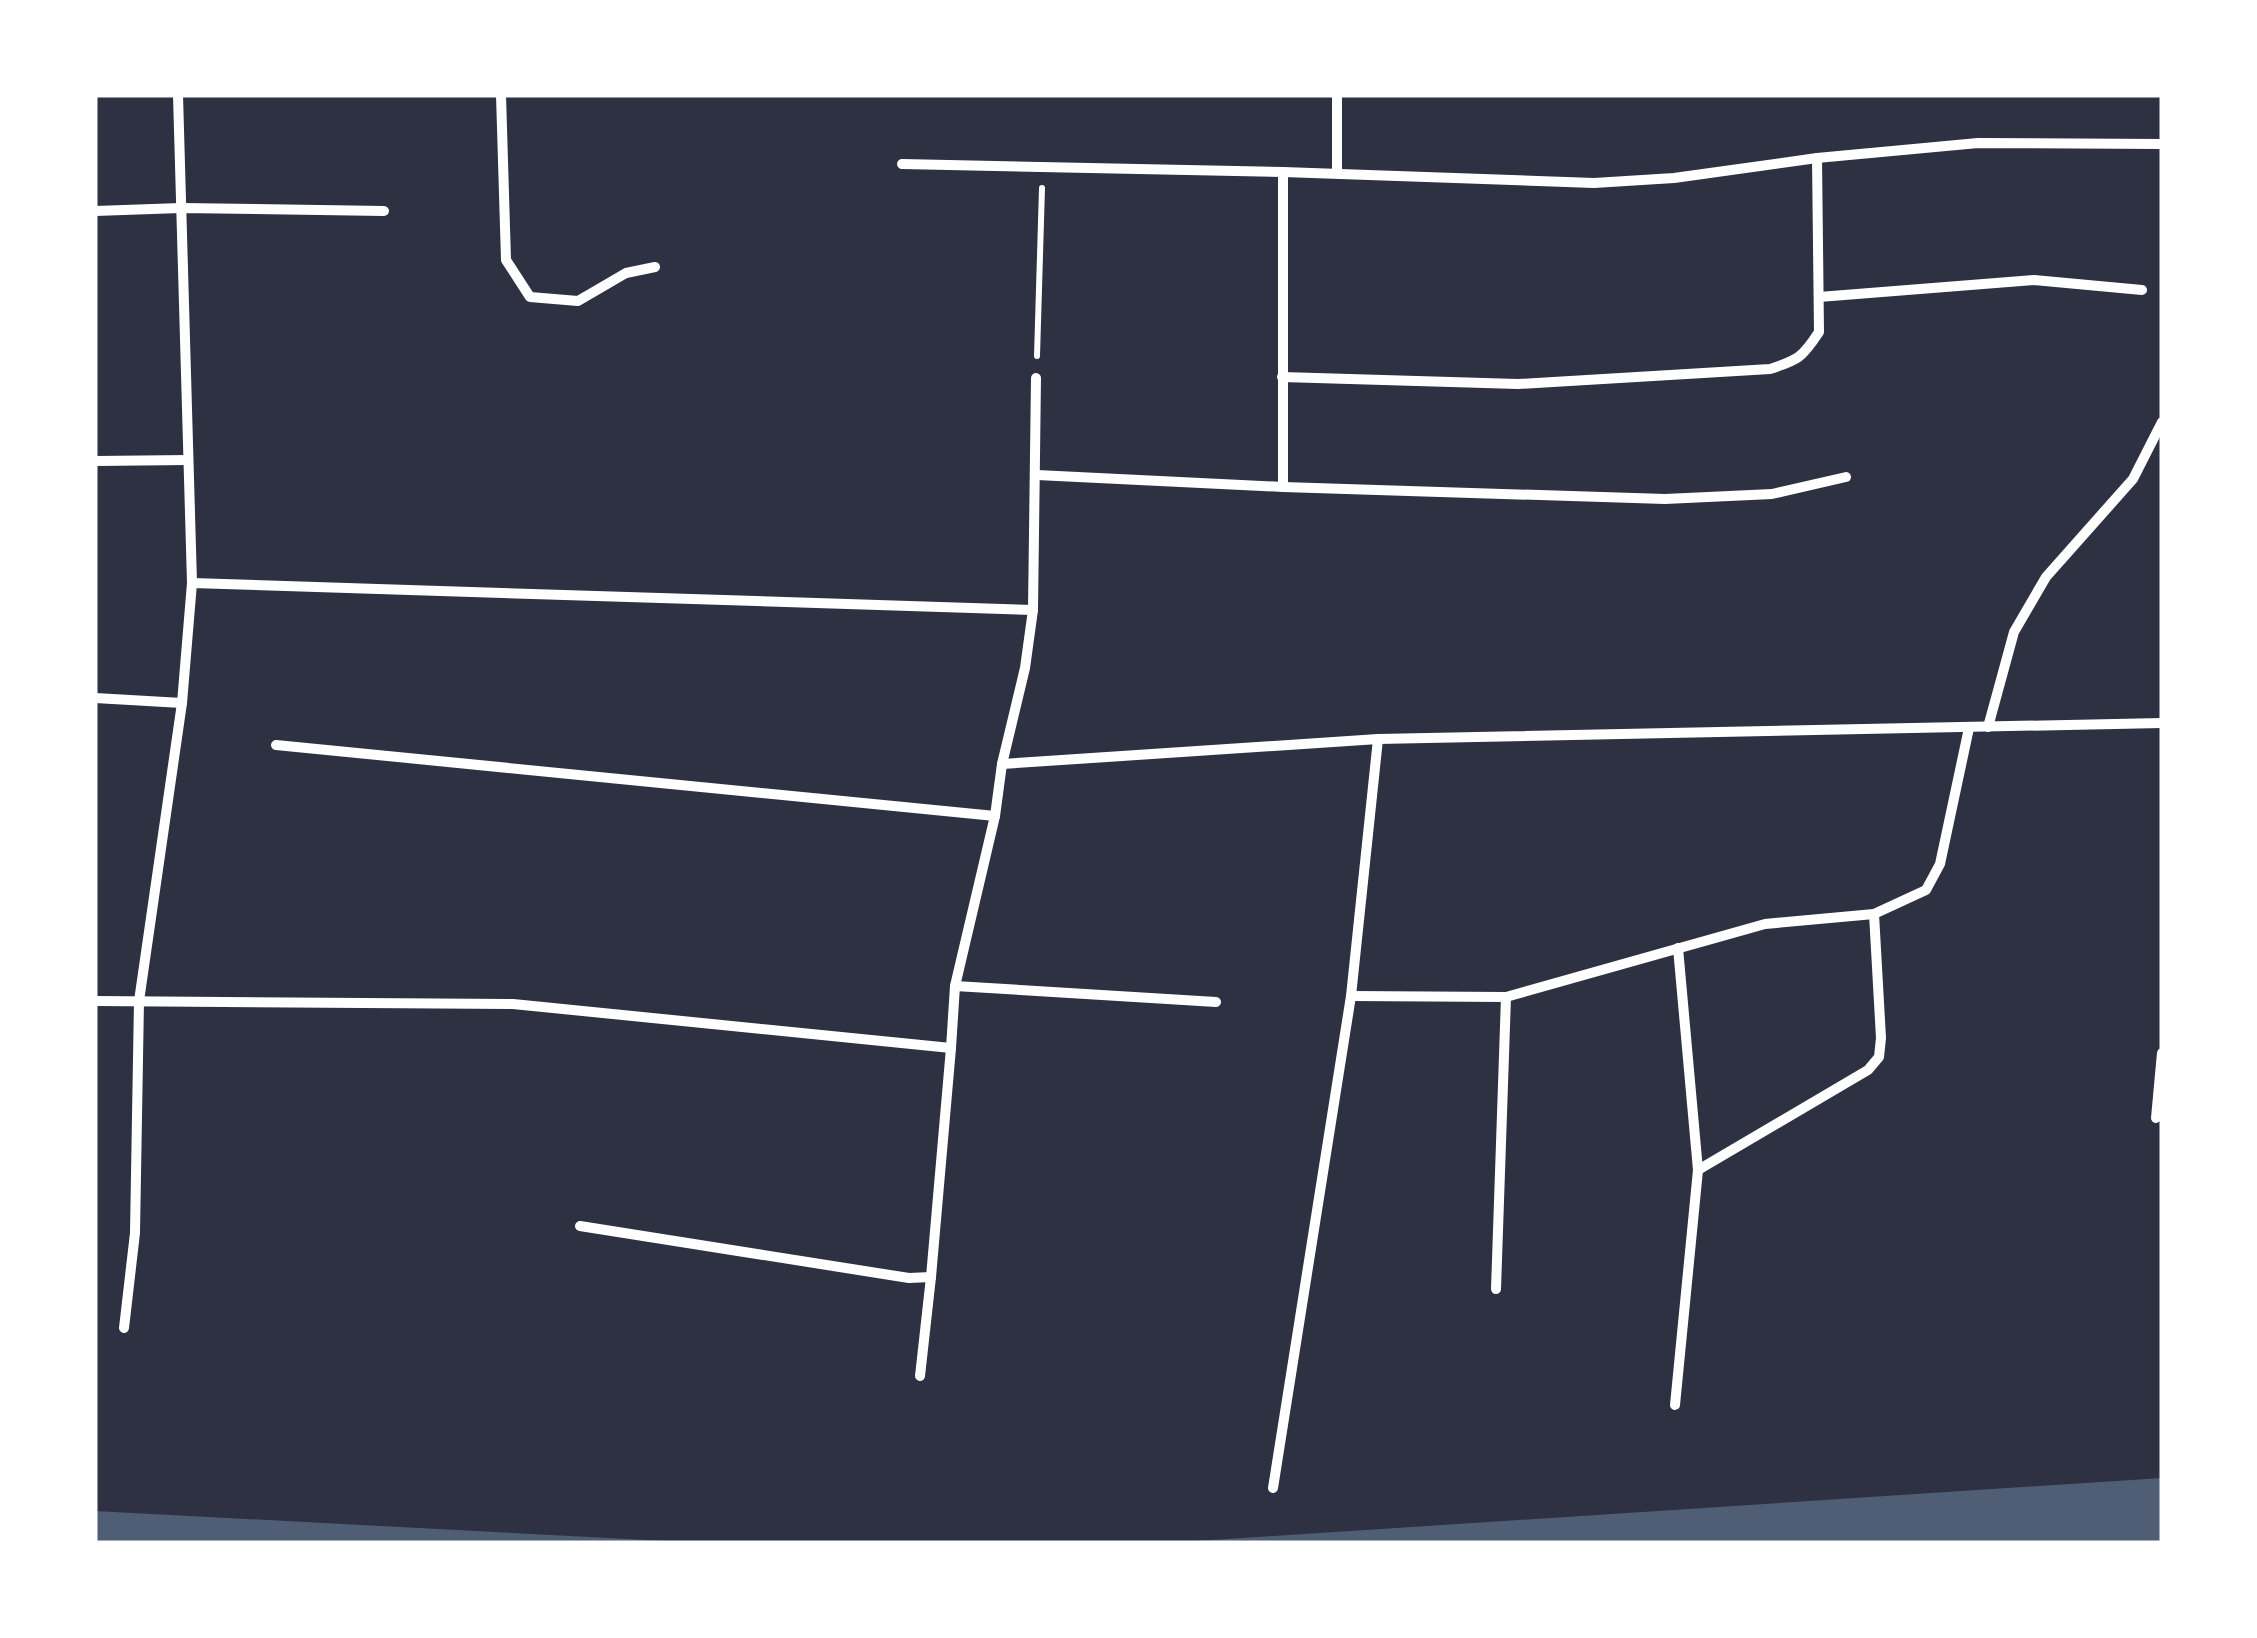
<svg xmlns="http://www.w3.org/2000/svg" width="2257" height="1638" font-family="'Source Serif 4',serif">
<rect width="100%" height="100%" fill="#2d3142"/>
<g fill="#4f5d75">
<polygon points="2162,1478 2162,1543 1166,1543"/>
<polygon points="95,1511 704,1543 95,1543"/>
</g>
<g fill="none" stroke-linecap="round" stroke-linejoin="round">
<polyline stroke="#fff" stroke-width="6" points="1037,356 1042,188"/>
<g stroke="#fff" stroke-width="10">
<polyline points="178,95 192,583"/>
<polyline points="501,95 506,260 530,297 578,301 626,273 655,267"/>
<polyline points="1337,95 1337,173"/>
<polyline points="902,164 1283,172 1594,183 1674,178 1817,158 1978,143 2162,144"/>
<polyline points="1283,172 1283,487"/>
<polyline points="95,211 181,208 384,211"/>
<polyline points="1819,297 2034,280 2142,290"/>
<path d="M1282,377L1518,384L1770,369C1798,360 1802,358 1819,332L1817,158"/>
<polyline points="95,461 188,460"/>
<polyline points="1037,475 1283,487 1665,499 1772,494 1846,477"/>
<polyline points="95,698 182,703 192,583 1033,610"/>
<polyline points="1988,727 2014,632 2046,577 2133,479 2162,422"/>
<polyline points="276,745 995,816"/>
<polyline points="1002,764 1378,739 2162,723"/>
<polyline points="955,986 1216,1002"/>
<polyline points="1351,996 1506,997 1765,924 1874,914 1926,890 1940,864 1969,728"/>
<polyline points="95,1001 513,1004 951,1048 955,986 995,816 1002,764 1025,668 1033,610 1036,378"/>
<polyline points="2156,1118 2162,1053"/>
<polyline points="1698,1170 1868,1070 1879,1057 1881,1038 1874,914"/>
<polyline points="580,1226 909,1278 931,1277 951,1048"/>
<polyline points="1496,1289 1506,997"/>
<polyline points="124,1328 135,1233 139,1001 182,703"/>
<polyline points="920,1376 931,1277"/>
<polyline points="1675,1405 1698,1170 1678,948"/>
<polyline points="1273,1488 1351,996 1378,739"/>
</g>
</g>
<rect width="2257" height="1638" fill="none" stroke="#ffffff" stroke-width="195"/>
</svg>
